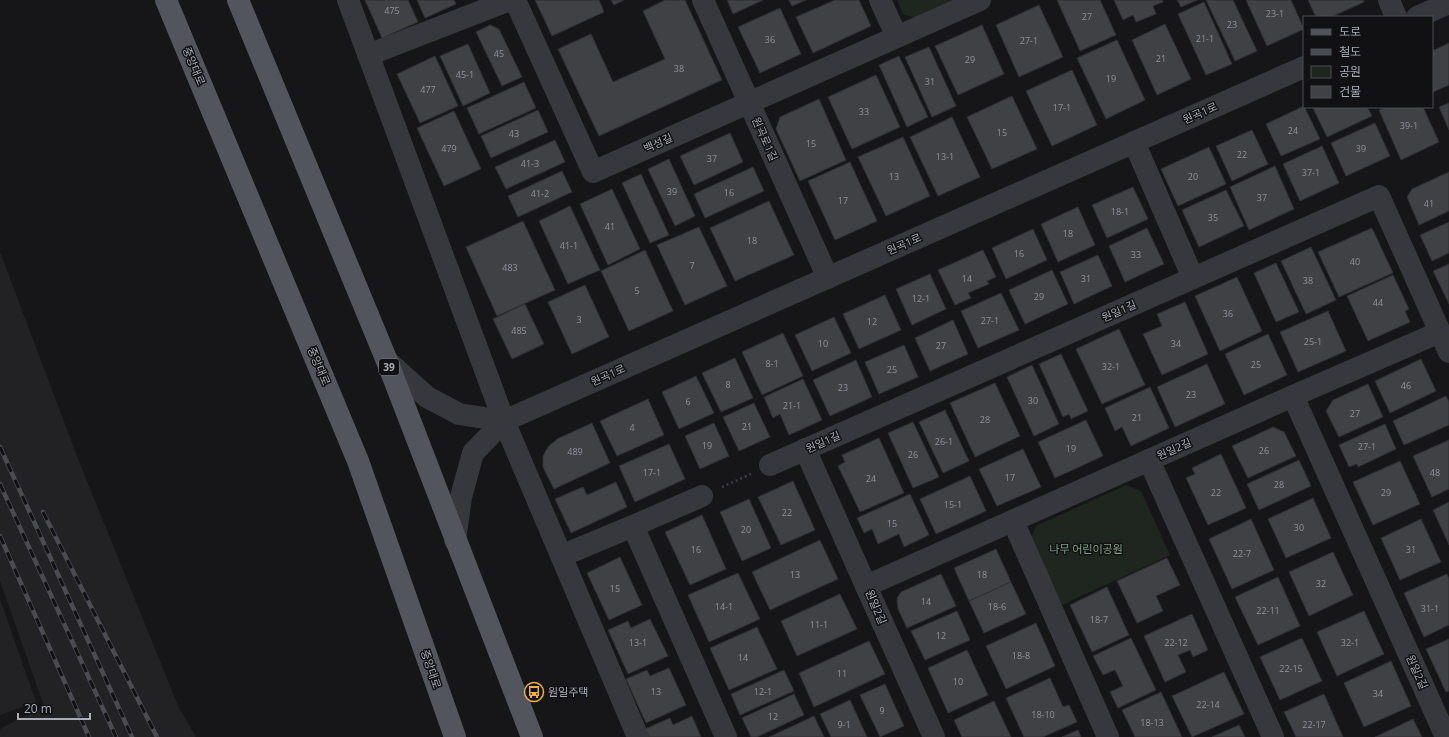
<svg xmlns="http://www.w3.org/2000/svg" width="1449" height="737" font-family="'Open Sans','Noto Sans KR',sans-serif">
<rect width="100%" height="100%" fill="#161618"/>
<g fill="#222225">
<polygon points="0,252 80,464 179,708 196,737 0,737 0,729 44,706 0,581"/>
<polygon points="0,599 36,702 0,715"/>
</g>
<g fill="#1e261f">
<polygon points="897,0 955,0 915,18 903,14"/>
<polygon points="1126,485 1141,491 1170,555 1060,606 1030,540 1036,526"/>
</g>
<g fill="#404145" stroke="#303034">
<polygon points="365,0 408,0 418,22 382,38"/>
<polygon points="417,0 454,0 456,4 425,18"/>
<polygon points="535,0 599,0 604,12 552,36"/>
<polygon points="611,0 624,0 614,5"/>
<polygon points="665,0 685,0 722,80 599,136 558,49 591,34 613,82 665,59 643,11"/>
<polygon points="727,0 763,0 733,14"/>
<polygon points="789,0 806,0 792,6"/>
<polygon points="835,0 859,0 871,26 813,53 796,17"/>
<polygon points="1057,0 1100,0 1116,35 1080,51"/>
<polygon points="1114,0 1162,0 1163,2 1153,6 1156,14 1136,22 1133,15 1123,20"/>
<polygon points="1177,0 1197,0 1181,7"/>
<polygon points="1206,0 1233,0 1257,51 1235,61"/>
<polygon points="1246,0 1291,0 1304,29 1267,46"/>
<polygon points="1308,0 1363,0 1364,2 1331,17 1316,17"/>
<polygon points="1204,2 1232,64 1206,75 1178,14"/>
<polygon points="1039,5 1063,57 1019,77 996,25"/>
<polygon points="780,8 801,54 760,73 738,27"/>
<polygon points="1165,24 1191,79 1157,95 1132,40"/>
<polygon points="490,25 499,29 522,77 502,86 476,32"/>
<polygon points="982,25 1004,74 958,95 935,46"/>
<polygon points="1117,40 1145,100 1106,119 1077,58"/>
<polygon points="1449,43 1449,85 1433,92 1432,90 1432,51"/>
<polygon points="468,44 490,93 463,106 440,56"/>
<polygon points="929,47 956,106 932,117 905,57"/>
<polygon points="435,56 458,106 420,123 397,74"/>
<polygon points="899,56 928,117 907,127 879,65"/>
<polygon points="1072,70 1097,125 1052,146 1026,91"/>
<polygon points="876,75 900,127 852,149 828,97"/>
<polygon points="524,82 536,108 479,134 467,108"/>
<polygon points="1012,96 1037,149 992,169 967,117"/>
<polygon points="819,99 846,160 800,181 776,129 780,117"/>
<polygon points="1449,103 1449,130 1439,107"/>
<polygon points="1304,106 1320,139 1281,156 1266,124"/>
<polygon points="1315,107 1367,107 1372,116 1327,137 1313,108"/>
<polygon points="1386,107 1423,107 1439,142 1401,160 1379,110"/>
<polygon points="538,110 548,132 491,158 481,136"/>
<polygon points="454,111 481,169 444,186 417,128"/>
<polygon points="952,117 980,177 938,196 910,137"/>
<polygon points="1375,123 1390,156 1346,176 1331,143"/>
<polygon points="1252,130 1268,164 1232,181 1216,146"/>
<polygon points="730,133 743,162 694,185 680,156"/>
<polygon points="903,137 930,196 886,216 858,157"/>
<polygon points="555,140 565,162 506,189 495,167"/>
<polygon points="1322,146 1339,183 1300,201 1283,164"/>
<polygon points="1209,147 1226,184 1178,206 1161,169"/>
<polygon points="669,159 695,216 675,226 648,169"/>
<polygon points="850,162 877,221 835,240 808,181"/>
<polygon points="1275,166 1294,209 1249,230 1230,187"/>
<polygon points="753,167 764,191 705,218 694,194"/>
<polygon points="562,171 572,192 518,217 508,196"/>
<polygon points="1449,172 1449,211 1419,225 1407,197 1412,189"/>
<polygon points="641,174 669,235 650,243 622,183"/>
<polygon points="1133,187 1148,219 1107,238 1092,205"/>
<polygon points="612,189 640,249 608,265 580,204"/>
<polygon points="1226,190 1244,226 1199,247 1182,210"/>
<polygon points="769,201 794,255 735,281 710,228"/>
<polygon points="570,206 600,270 568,284 539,221"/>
<polygon points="1078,207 1095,245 1058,262 1041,224"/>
<polygon points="523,221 555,290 497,316 466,247"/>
<polygon points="1449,222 1449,253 1432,261 1420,235"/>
<polygon points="699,227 727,286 685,305 657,245"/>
<polygon points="1147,228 1164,264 1125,282 1109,246"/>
<polygon points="1372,228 1393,273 1339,297 1318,252"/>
<polygon points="1033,229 1047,260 1006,279 992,248"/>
<polygon points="1311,247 1336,300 1306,314 1281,261"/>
<polygon points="645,250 673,311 629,331 601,271"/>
<polygon points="983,250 996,277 987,281 989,284 968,293 971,298 955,305 938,270"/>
<polygon points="1098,255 1112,286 1074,304 1060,272"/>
<polygon points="1276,263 1299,312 1276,322 1254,273"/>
<polygon points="1449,264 1449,304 1433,271"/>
<polygon points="1052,270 1068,304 1025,324 1009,290"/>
<polygon points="930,274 946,309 912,325 896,289"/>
<polygon points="1393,275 1409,309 1405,311 1410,322 1368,341 1347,296"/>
<polygon points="1237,277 1262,331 1220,351 1195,296"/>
<polygon points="585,285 609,337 572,354 548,302"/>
<polygon points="1001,293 1019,330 978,348 961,311"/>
<polygon points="885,295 901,330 859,349 843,314"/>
<polygon points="1185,302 1208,354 1162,375 1143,334 1162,326 1157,314"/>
<polygon points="525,304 544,344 512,359 493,319"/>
<polygon points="1328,311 1346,351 1298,372 1280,332"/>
<polygon points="834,317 851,353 812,371 795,335"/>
<polygon points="953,320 968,354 930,371 915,338"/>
<polygon points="1119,329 1145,385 1102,404 1076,349"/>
<polygon points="783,333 803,376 762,395 742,352"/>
<polygon points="1268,334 1287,375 1244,395 1225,354"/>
<polygon points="904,345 918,377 879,394 865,362"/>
<polygon points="1061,354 1088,411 1071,419 1069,414 1063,417 1039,364"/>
<polygon points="735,358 753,398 721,412 702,373"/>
<polygon points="1421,359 1436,391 1390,413 1375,381"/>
<polygon points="856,360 872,397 830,416 813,380"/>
<polygon points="1207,364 1225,404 1175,427 1157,387"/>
<polygon points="1032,365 1059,424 1034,436 1007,377"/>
<polygon points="696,376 714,413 679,429 662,392"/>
<polygon points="803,379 822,420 789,435 780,414 773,418 764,397"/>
<polygon points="995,383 1020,436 975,457 950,403"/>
<polygon points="1368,384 1383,417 1339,437 1326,411 1333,400"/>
<polygon points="1150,387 1169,428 1131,446 1122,427 1115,431 1105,408"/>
<polygon points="1446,396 1449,402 1449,425 1404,445 1393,421"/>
<polygon points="648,399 664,435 617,456 600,421"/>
<polygon points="754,403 770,437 739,451 723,417"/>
<polygon points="945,410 969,461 943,473 919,422"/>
<polygon points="1086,420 1103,456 1055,478 1038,442"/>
<polygon points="913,422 939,477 913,488 888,433"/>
<polygon points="592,423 610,463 554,489 543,467 543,456 548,447 557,439"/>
<polygon points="714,423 729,456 700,469 685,436"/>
<polygon points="1385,424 1396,449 1358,467 1357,464 1349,467 1339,445"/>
<polygon points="1273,427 1284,432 1296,456 1248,478 1232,446"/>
<polygon points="879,438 904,493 860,512 838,466 845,462 842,455"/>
<polygon points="1449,440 1449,489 1432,497 1413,456"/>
<polygon points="669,444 685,479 635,502 619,466"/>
<polygon points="1023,449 1041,487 997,506 979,469"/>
<polygon points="1221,454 1246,508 1208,525 1186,478 1195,474 1192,468"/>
<polygon points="1299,460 1311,486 1259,510 1247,484"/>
<polygon points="1400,461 1420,504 1373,525 1353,482"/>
<polygon points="970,476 986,511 936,534 920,499"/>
<polygon points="793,481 815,530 781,545 758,497"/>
<polygon points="616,482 627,507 571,533 555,499 583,487 587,495"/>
<polygon points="910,494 929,535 904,547 899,534 878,544 872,529 864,533 857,518"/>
<polygon points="1313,498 1331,538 1286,558 1268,519"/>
<polygon points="749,499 771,548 742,561 720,512"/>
<polygon points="1449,502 1449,545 1433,510"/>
<polygon points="702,515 726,569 690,585 665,532"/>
<polygon points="1251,519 1274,570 1232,589 1209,539"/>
<polygon points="1421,519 1441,562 1400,580 1381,538"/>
<polygon points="820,540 838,579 770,610 752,572"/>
<polygon points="996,549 1011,582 969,601 954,568"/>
<polygon points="1333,552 1353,595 1309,616 1289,572"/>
<polygon points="620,557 642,605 609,620 587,573"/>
<polygon points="1167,558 1180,585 1156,596 1163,611 1137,623 1117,581"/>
<polygon points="738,573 760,619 709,642 688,595"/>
<polygon points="941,574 956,606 907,628 898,609 897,598 901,592"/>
<polygon points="1447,574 1449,579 1449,625 1424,637 1404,593"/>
<polygon points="1278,577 1300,626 1258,645 1235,597"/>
<polygon points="1011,582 1026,614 984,633 969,601"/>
<polygon points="1107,587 1129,635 1092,652 1070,605"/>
<polygon points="840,594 857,629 797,656 781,621"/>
<polygon points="957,611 970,640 925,660 911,631"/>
<polygon points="1364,611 1384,654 1337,676 1317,632"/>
<polygon points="1192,614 1208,650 1193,657 1190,650 1178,655 1186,672 1165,682 1144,636"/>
<polygon points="650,619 668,656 628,674 608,630 628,621 631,628"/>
<polygon points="1036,623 1055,666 1006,689 986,646"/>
<polygon points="757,627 777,669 729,690 710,648"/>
<polygon points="1131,638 1156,690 1118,708 1110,692 1123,686 1115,670 1103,675 1093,656"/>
<polygon points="1302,638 1322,681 1280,700 1260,657"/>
<polygon points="1449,639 1449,691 1446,692 1426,649"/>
<polygon points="869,641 885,674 814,707 799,673"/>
<polygon points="967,650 988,695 948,713 928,668"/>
<polygon points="1391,661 1411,706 1364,727 1344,683"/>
<polygon points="669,668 686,705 646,723 626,679 647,670 650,676"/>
<polygon points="784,670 794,691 740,715 731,694"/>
<polygon points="1224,672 1244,714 1192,737 1172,696"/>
<polygon points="1050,678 1063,707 1069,705 1077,722 1043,737 1024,737 1006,698"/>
<polygon points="885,684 904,726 880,737 860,695"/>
<polygon points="1161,692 1182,737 1135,737 1122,710"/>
<polygon points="794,694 804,715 757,737 751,737 742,718"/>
<polygon points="1324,694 1343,737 1296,737 1284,712"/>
<polygon points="850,700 867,737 831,737 820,714"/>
<polygon points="994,701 1011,737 962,737 954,720"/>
<polygon points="692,716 701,737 649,737 645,729 670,718 673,725"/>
<polygon points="814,716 824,737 769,737"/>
<polygon points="1413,719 1422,737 1375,737"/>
<polygon points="1239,725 1245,737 1212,737"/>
<polygon points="1078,730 1081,737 1062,737"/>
</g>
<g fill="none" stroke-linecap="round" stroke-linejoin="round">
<polyline stroke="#3d3f44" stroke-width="2.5" stroke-dasharray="2 3" stroke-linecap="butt" points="722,487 751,474"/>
<g stroke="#37383d" stroke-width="22">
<polyline points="348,0 504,421 638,737"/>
<polyline points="515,0 593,172 980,0"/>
<polyline points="703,0 828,278"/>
<polyline points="880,0 897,37"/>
<polyline points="1389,0 1396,17"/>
<polyline points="1417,17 1449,3"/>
<polyline points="368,55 510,0"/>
<polyline points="1134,142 1193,278"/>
<polyline points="387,361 427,397 459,414 504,421"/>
<polyline points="1293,396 1440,332"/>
<polyline points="805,449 866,586"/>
<polyline points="1149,460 1273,737"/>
<polyline points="770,465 1379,196 1449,352"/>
<polyline points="702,496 633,526 726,737"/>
<polyline points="1013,521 1108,737"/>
<polyline points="455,540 461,497 473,453 504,421 1304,67"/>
<polyline points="561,556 633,526"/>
<polyline points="934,737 866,586 1293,396 1446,737"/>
</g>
<g stroke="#53555c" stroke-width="22">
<polyline points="166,0 358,461 455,737"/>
<polyline points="238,0 387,361 532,737"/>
</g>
<g stroke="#4a4c52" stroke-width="4.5">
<g id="rail">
<polyline points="0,447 132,737"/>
<polyline points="0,484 116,737"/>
<polyline points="43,512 157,737"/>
<polyline points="0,536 89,737"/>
</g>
</g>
<use href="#rail" stroke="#111113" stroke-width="3" stroke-dasharray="9" stroke-linecap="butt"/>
</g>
<defs>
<g id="bus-ring" transform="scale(1)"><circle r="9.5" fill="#111113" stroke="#f2b134" stroke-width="1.5"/><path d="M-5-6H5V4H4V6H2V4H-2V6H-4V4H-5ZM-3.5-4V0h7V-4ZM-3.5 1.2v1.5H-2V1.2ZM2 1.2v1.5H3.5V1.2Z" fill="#f2b134"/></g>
</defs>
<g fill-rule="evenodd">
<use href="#bus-ring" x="534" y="692"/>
</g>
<g text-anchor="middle" stroke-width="3" stroke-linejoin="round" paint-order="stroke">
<g font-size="9" fill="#8e929b">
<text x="392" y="14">475</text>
<text x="1275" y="17">23-1</text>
<text x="1087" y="20">27</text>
<text x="1232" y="28">23</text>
<text x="1205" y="42">21-1</text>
<text x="770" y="43">36</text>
<text x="1029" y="44">27-1</text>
<text x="499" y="57">45</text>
<text x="1161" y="62">21</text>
<text x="970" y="63">29</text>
<text x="679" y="72">38</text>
<text x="465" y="78">45-1</text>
<text x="1111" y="82">19</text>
<text x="930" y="85">31</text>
<text x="428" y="93">477</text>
<text x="1062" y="111">17-1</text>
<text x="864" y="115">33</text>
<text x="1409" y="129">39-1</text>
<text x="1293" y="134">24</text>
<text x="1002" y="136">15</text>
<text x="514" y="137">43</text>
<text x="811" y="147">15</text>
<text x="449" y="152">479</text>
<text x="1361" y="152">39</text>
<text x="1242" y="158">22</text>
<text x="945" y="160">13-1</text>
<text x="712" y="162">37</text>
<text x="530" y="167">41-3</text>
<text x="1311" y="176">37-1</text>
<text x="894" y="180">13</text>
<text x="1193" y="180">20</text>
<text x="672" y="195">39</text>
<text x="729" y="196">16</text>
<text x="540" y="197">41-2</text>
<text x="1262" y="201">37</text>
<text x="843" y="204">17</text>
<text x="1429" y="207">41</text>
<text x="1120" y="215">18-1</text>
<text x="1213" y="221">35</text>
<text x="610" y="230">41</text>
<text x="1068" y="237">18</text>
<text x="752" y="244">18</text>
<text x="569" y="249">41-1</text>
<text x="1019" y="257">16</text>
<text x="1136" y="258">33</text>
<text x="1355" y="265">40</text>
<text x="692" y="269">7</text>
<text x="510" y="271">483</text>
<text x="967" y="282">14</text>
<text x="1086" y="282">31</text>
<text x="1308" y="284">38</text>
<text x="637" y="294">5</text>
<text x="1039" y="300">29</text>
<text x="921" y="302">12-1</text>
<text x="1378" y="306">44</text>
<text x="1228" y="317">36</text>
<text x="579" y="323">3</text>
<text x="990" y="324">27-1</text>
<text x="872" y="325">12</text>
<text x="519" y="334">485</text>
<text x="1313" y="345">25-1</text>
<text x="823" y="347">10</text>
<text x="1176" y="347">34</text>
<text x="941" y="349">27</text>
<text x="772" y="367">8-1</text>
<text x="1256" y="368">25</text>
<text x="1111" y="370">32-1</text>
<text x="892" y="373">25</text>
<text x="728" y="388">8</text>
<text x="1406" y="389">46</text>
<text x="843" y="391">23</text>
<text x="1191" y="398">23</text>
<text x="1033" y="404">30</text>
<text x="688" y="405">6</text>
<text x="792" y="409">21-1</text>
<text x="1355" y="417">27</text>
<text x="1137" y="421">21</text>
<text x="985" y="423">28</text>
<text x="747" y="430">21</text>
<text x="632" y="431">4</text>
<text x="944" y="445">26-1</text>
<text x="707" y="449">19</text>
<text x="1367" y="450">27-1</text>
<text x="1071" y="452">19</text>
<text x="1264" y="454">26</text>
<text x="575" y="455">489</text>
<text x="913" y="458">26</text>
<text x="652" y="476">17-1</text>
<text x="1435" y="476">48</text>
<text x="1010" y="481">17</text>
<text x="871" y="482">24</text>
<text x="1279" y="488">28</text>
<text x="1216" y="496">22</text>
<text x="1386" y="496">29</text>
<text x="953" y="508">15-1</text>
<text x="787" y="516">22</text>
<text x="892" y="527">15</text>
<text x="1299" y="531">30</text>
<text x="746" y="533">20</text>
<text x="696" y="553">16</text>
<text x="1411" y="553">31</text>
<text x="1242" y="557">22-7</text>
<text x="795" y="578">13</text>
<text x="982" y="578">18</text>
<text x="1321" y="587">32</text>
<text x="615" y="592">15</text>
<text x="926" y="605">14</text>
<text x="724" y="610">14-1</text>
<text x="997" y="610">18-6</text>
<text x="1430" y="612">31-1</text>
<text x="1268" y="614">22-11</text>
<text x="1099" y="623">18-7</text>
<text x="819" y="628">11-1</text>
<text x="941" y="639">12</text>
<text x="638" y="646">13-1</text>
<text x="1176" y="646">22-12</text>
<text x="1350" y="646">32-1</text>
<text x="1021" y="659">18-8</text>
<text x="743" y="661">14</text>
<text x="1291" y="672">22-15</text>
<text x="842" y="677">11</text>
<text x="958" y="685">10</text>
<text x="656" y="695">13</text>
<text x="763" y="695">12-1</text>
<text x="1378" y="697">34</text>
<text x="1208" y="708">22-14</text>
<text x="882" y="714">9</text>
<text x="1043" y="718">18-10</text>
<text x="773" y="720">12</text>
<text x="1152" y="726">18-13</text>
<text x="844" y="728">9-1</text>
<text x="1314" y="728">22-17</text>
</g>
<rect fill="#111113" stroke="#7b7e86" stroke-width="1" x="379" y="359" width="20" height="16" rx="3"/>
<g font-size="10" font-weight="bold" fill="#a8adb8">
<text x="389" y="371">39</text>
</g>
<g font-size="11" fill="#a8adb8" stroke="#111113">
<text transform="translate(194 66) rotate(67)" y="4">중앙대로</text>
<text transform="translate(1200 113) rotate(-24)" y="4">원곡1로</text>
<text transform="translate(765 139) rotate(66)" y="4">원곡로1길</text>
<text transform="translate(658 143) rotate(-24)" y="4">백성길</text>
<text transform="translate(904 244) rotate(-24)" y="4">원곡1로</text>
<text transform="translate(1119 311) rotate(-24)" y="4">원일1길</text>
<text transform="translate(319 366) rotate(67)" y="4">중앙대로</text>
<text transform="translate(608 375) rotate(-24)" y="4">원곡1로</text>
<text transform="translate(823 442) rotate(-24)" y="4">원일1길</text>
<text transform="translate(1174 449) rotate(-24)" y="4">원일2길</text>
<text transform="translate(876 607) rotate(67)" y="4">원일2길</text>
<text transform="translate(431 669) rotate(71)" y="4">중앙대로</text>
<text transform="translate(1417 672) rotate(66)" y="4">원일2길</text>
</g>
<g font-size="11" fill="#7fa381" stroke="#111113">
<text x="1086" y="553">나무 어린이공원</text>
</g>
<g font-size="11" fill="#a8adb8" stroke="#111113" text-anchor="start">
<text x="548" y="696">원일주택</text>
</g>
</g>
<rect x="1303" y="16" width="130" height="92" fill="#111113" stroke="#4d4f55"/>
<rect x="1311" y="29" width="20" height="6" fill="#53555c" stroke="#4d4f55"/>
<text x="1339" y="36" font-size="12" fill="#a8adb8">도로</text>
<rect x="1311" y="49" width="20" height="6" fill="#4a4c52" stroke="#4d4f55"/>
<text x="1339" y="56" font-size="12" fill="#a8adb8">철도</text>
<rect x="1311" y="66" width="20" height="12" fill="#1e261f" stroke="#4d4f55"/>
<text x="1339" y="76" font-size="12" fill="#a8adb8">공원</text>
<rect x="1311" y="86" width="20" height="12" fill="#404145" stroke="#4d4f55"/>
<text x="1339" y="96" font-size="12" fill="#a8adb8">건물</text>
<path d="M18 713v6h72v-6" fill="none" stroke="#a8adb8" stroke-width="2"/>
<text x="24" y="713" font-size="12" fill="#a8adb8" stroke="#111113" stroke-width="3" paint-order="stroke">20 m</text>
</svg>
